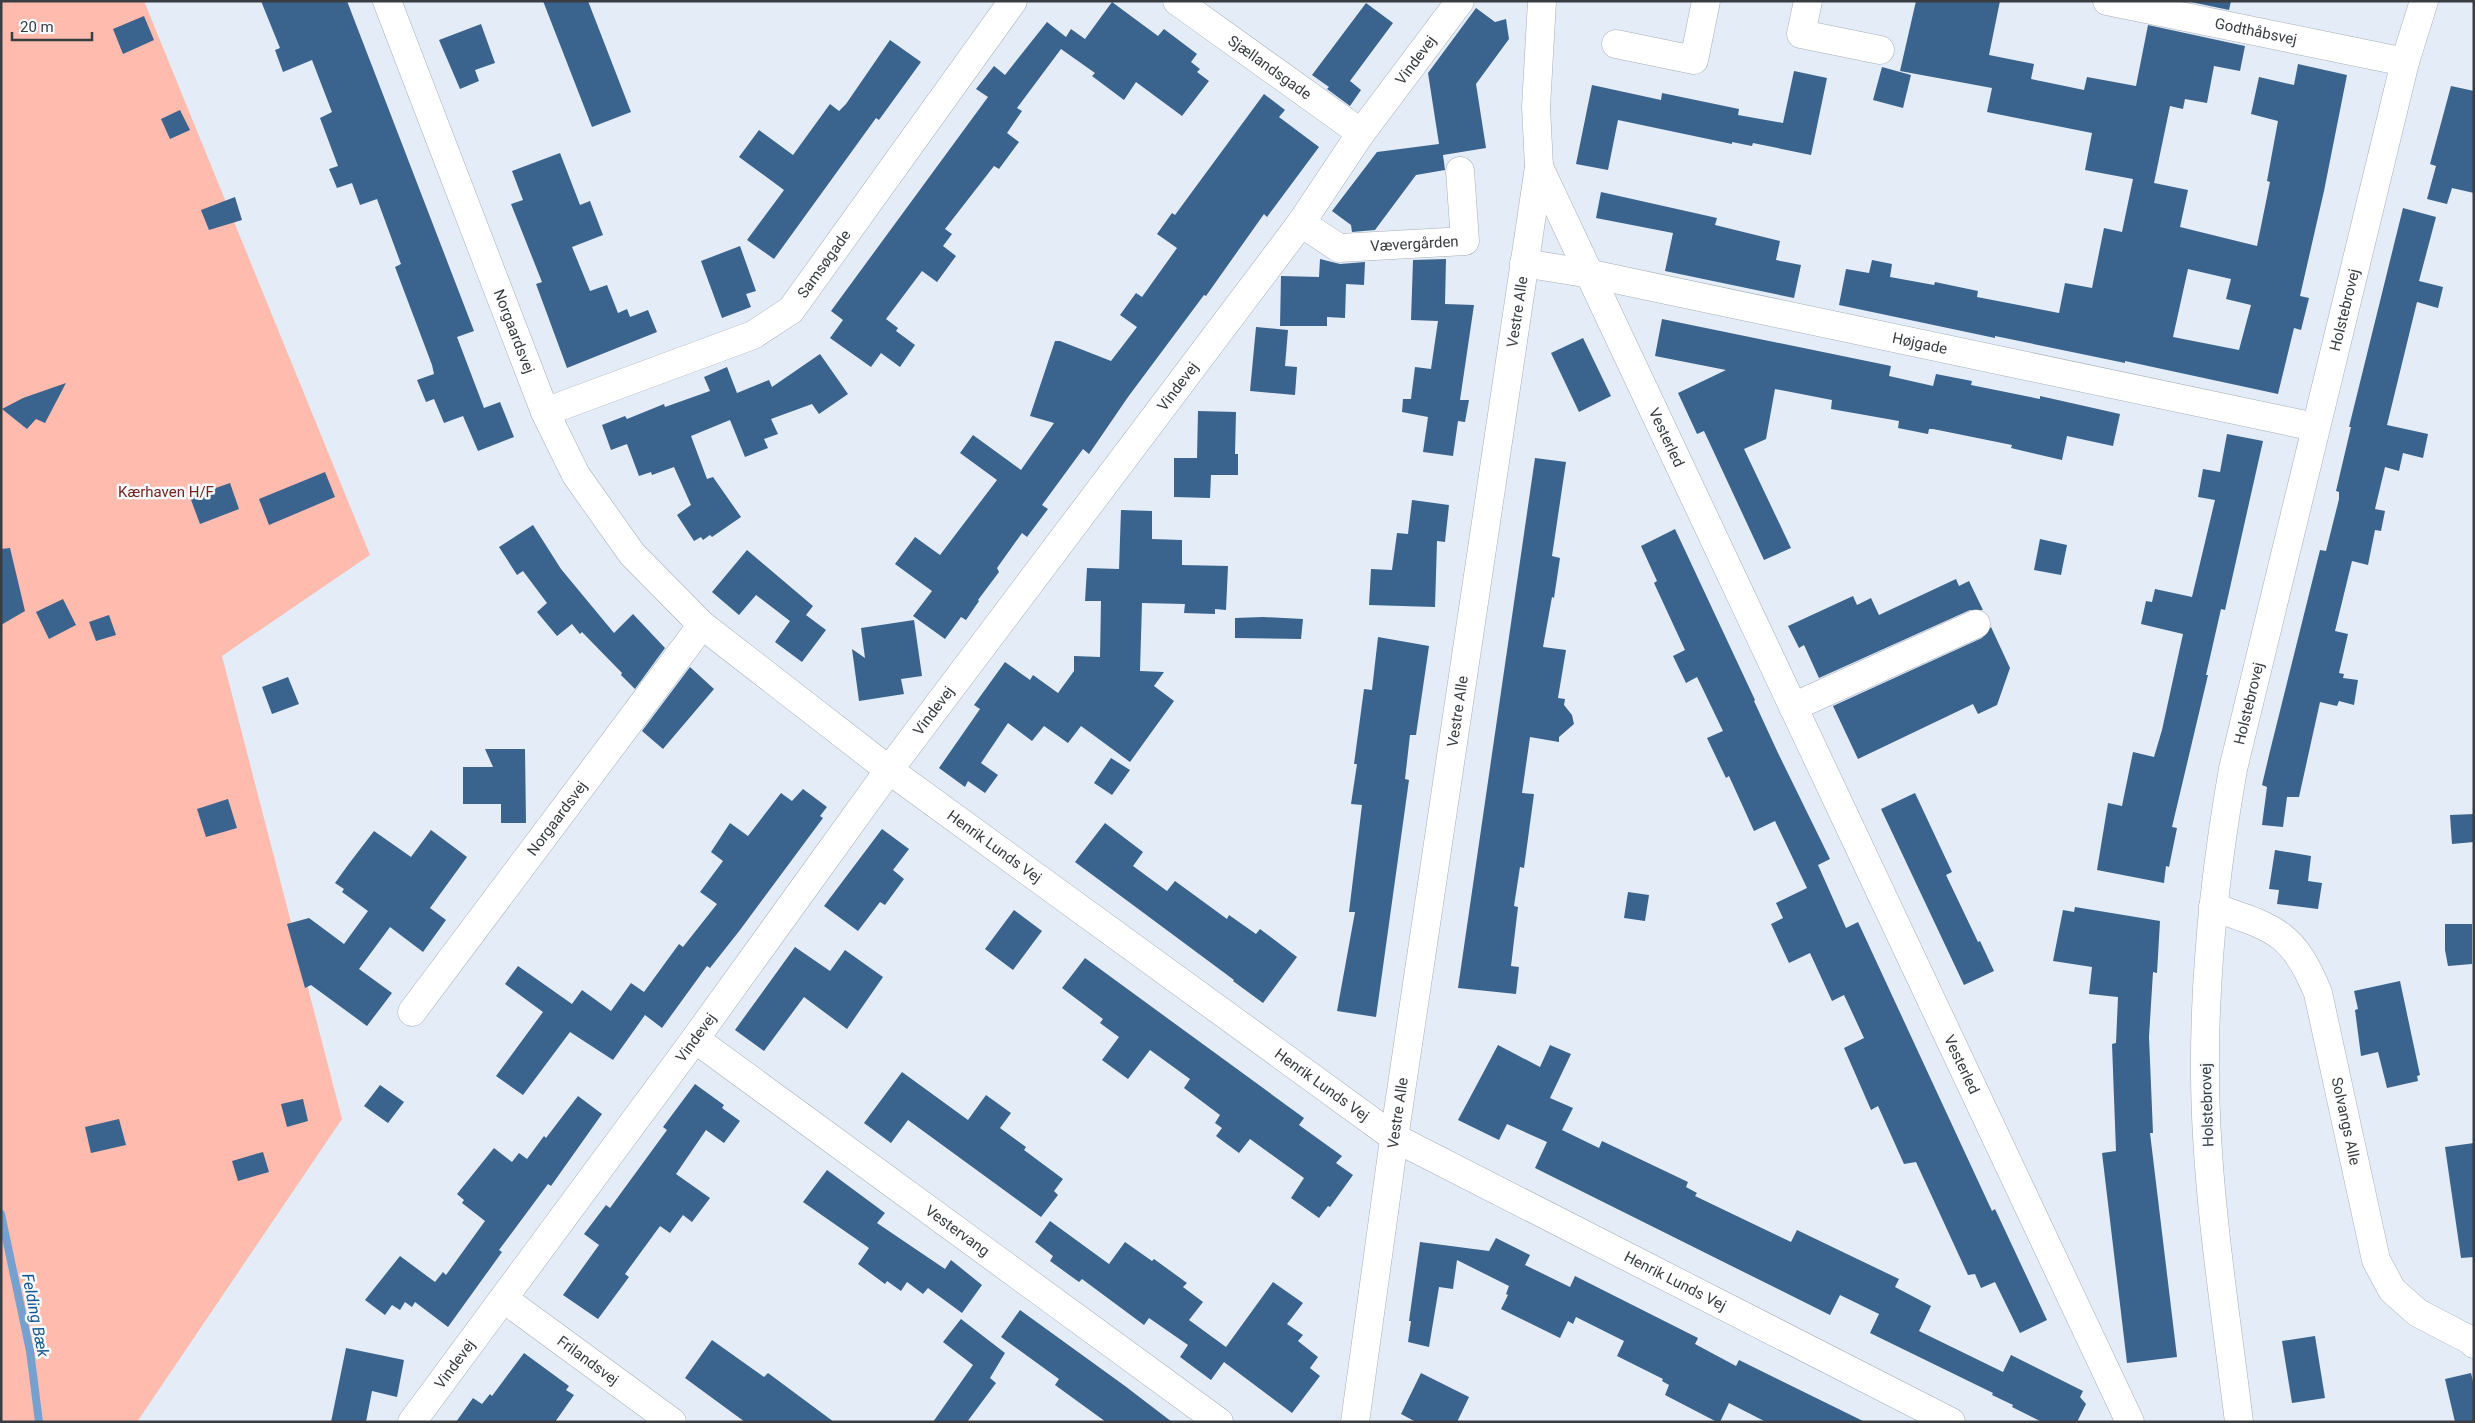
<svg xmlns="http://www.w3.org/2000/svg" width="2475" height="1423" font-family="Roboto,sans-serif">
<rect width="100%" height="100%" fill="#e4edf7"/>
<polygon fill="#febbae" points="1,1 144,1 370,555 222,656 342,1119 137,1422 1,1422"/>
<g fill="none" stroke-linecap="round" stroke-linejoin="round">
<polyline stroke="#76a1ce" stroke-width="8" points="1,1214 30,1351 39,1422"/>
</g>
<g fill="#3a638d" fill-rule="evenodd">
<polygon points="261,1 347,1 474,331 457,337 484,408 500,402 514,437 478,451 463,416 444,423 434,399 426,402 417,380 434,374 432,365 395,267 401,264 377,199 360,205 352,183 337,188 329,169 338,166 320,118 332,112 312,60 283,72 275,50 280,48"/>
<polygon points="543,1 588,1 631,112 592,127"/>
<path d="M1916,1H2000L1989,55L2034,64L2031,79L2084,90L2087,77L2136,86L2148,25L2245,46L2240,71L2214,66L2207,103L2185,99L2183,109L2170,106L2154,183L2188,190L2180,227L2257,246L2270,182L2267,181L2278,121L2251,114L2259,77L2294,85L2298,64L2347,75L2324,191L2300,296L2309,298L2301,330L2294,328L2278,394L2125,361V363L1995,336V338L1839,305L1846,269L1869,273L1872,260L1892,264L1890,277L1934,285L1935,282L1978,291L1977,297L2059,313L2065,283L2092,288L2104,228L2122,232L2133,179L2085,170L2092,133L1987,112L1992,88L1900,71ZM2188,269L2231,279L2226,299L2251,305L2239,350L2173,337Z"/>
<polygon points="2186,1 2231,1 2229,10"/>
<polygon points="1112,2 1158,36 1164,29 1197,54 1191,62 1200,69 1197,72 1209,81 1182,116 1136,82 1124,100 1092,76 1095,73 1061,49 1017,108 1022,111 1007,133 1019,142 999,169 994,166 945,229 952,234 943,246 956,256 937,282 922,271 886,319 898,328 896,331 915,345 900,367 881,353 871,367 830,338 843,320 831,311 988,97 976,89 994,66 1005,75 1047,22 1066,37 1071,29 1085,39"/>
<polygon points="1366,3 1393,23 1350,81 1361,90 1350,106 1327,89 1329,87 1312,75"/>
<polygon points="1476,8 1495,22 1506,19 1509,39 1476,84 1486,148 1443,155 1445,170 1416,175 1375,230 1352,232 1351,225 1332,211 1377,152 1439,144 1428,73"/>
<polygon points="144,16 154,40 123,54 113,29"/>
<polygon points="481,24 495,63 475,70 479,81 460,89 439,40"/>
<polygon points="890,40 921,62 879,120 876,118 774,259 747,240 784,190 739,157 759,130 793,155 830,104 839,111 846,104"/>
<polygon points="1882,67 1911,75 1903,108 1873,100"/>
<polygon points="1794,71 1827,78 1811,155 1753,143 1752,146 1732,142 1732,144 1618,120 1608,170 1576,164 1592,85 1661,100 1662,93 1739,109 1738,115 1783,123"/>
<polygon points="2451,86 2474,91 2474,193 2452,188 2447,204 2427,199 2436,166 2430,164"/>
<polygon points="1264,94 1285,110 1279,117 1319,147 1267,217 1264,214 1206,296 1204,295 1128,397 1089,454 1083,449 1042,505 1048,509 1027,537 1022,533 997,568 999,572 978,600 979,601 966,620 961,617 945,639 913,616 932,591 895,564 915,537 940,555 997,480 960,453 973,435 1021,470 1054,423 1030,416 1055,341 1060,341 1111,361 1137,327 1120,315 1136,293 1142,297 1177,248 1157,234 1172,213 1175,215"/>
<polygon points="180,110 190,130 170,139 161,119"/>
<polygon points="560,153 580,205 590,201 603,235 572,247 590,291 607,285 618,313 627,309 630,317 648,310 657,332 567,368 536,284 542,282 511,204 523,200 512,171"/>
<polygon points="1601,192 1717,218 1715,225 1780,241 1776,260 1801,265 1794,298 1665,271 1673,233 1596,218"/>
<polygon points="235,197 242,220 209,230 201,210"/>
<polygon points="2403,208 2436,217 2419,281 2443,287 2438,308 2417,302 2387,425 2428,434 2423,458 2403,453 2399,471 2385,467 2375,509 2385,511 2381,531 2375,530 2368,565 2352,561 2335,631 2348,634 2339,673 2344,674 2343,678 2358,680 2354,705 2339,701 2337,706 2320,702 2299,797 2287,797 2283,827 2262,825 2267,787 2262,785 2270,751 2320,550 2326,551 2339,499 2339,492 2336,491 2351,427 2349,427"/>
<polygon points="740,246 756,291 746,294 751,307 722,318 701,261"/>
<polygon points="1320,259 1340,264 1365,262 1364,285 1346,284 1345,318 1327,317 1327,326 1280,326 1281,276 1319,277"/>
<polygon points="1446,259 1445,304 1474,305 1460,400 1469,400 1465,422 1458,421 1453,456 1423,452 1428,417 1402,412 1403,399 1420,399 1411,399 1415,367 1431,369 1438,321 1411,320 1413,260"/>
<polygon points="1662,319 1891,366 1889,376 1933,386 1936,374 1972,381 1971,385 2040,399 2040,396 2120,414 2113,446 2067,436 2062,460 2011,448 2012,445 1933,429 1929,429 1928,434 1898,428 1899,421 1831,409 1832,400 1775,389 1766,439 1744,449 1791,548 1764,560 1704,431 1697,434 1678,393 1726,370 1655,356"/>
<polygon points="1256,327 1288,330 1285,366 1297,367 1295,395 1250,391"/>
<polygon points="1583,338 1611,396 1579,412 1551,353"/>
<polygon points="820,354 848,394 819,414 812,404 771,419 778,434 764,439 768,448 745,457 730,420 691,436 707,479 713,477 741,517 712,537 710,535 703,540 701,537 694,541 677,515 691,505 674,467 652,475 651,472 639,476 627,444 611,450 602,425 625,416 627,419 664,404 665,407 710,391 704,377 727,367 737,393 769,380 772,387"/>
<polygon points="66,383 45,423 36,419 27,429 2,409 23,398"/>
<polygon points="1198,411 1236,412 1235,454 1238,454 1238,475 1211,475 1210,498 1174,497 1174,458 1197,458"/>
<polygon points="2227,434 2263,441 2225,610 2221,609 2206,675 2208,675 2172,827 2177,828 2169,867 2166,866 2164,883 2097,870 2108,803 2122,806 2133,752 2154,757 2162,730 2183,634 2141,624 2146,601 2152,602 2155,589 2192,597 2215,500 2198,497 2203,469 2220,472"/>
<polygon points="1535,458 1566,462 1552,556 1560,558 1554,598 1552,597 1543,647 1566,650 1558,698 1565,699 1564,705 1572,715 1574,724 1559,737 1559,742 1530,737 1522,793 1534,794 1524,868 1520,867 1514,906 1518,907 1511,966 1519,967 1516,994 1458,988"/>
<polygon points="325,472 335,497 269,525 259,499"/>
<polygon points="230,483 239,509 200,524 190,497"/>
<polygon points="1412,500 1449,505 1445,542 1437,541 1435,607 1369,605 1371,569 1392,570 1397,533 1408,534"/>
<polygon points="1121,510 1152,511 1152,539 1182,540 1182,565 1228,566 1226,610 1215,609 1215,614 1184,613 1185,604 1142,603 1140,671 1164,672 1154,686 1174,701 1130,762 1081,726 1068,743 1044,726 1032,741 1008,723 981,763 998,775 985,793 968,781 965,787 939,768 980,709 974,705 1005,662 1030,680 1033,675 1058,693 1074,671 1074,656 1100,657 1101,601 1085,601 1087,568 1119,569"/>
<polygon points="533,525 561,569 614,633 633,614 665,648 635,689 621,675 622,673 582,632 580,634 572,624 557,636 537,612 547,603 523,571 517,575 499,547"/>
<polygon points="1675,529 1755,700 1754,701 1778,753 1830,859 1818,865 1846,928 1858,922 1992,1211 1995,1209 2047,1320 2020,1333 1995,1282 1981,1288 1975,1274 1968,1275 1916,1162 1904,1164 1878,1106 1871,1110 1844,1048 1864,1038 1844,995 1832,1001 1810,953 1789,963 1771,924 1783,918 1776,903 1807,888 1775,821 1754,831 1729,776 1726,778 1707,738 1723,731 1697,677 1686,683 1673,656 1685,650 1654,583 1657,581 1641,546"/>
<polygon points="2040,539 2067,545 2061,575 2034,570"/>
<polygon points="10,548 25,611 1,625 1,549"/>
<polygon points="747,550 813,606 806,615 826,630 802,662 775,642 790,621 756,595 739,615 712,592"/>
<polygon points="1956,579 1959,586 1969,581 1983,610 1970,610 1819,678 1804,645 1799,648 1788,626 1853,596 1857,605 1871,598 1879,615"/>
<polygon points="63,599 76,625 49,639 36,612"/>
<polygon points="109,615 116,635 96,641 89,622"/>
<polygon points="1263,617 1303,619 1301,639 1235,638 1235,618"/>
<polygon points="914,620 922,676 901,679 904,694 859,701 852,649 865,658 861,628"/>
<polygon points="1991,627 2010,668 1997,705 1978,714 1973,704 1858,759 1833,706 1982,638"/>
<polygon points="1378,637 1429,646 1416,735 1410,735 1405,779 1409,780 1376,1017 1337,1011 1355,912 1349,912 1362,805 1351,804 1357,764 1354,764 1364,689 1372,690"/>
<polygon points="690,667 714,689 663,749 642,731"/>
<polygon points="288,677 299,704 272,714 262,687"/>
<polygon points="485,749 525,749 526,823 501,823 501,804 463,804 463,767 493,767"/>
<polygon points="1111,758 1130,770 1112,795 1094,783"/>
<polygon points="803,789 827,807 820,816 823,818 740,930 710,968 707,966 662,1028 645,1015 613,1060 570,1032 523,1095 496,1076 543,1012 505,984 518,966 572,1004 582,990 611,1011 631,983 644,992 679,944 683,947 717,904 700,892 723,861 711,852 730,823 748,836 781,793 792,801"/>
<polygon points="1915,793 1952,872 1946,875 1978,942 1980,941 1994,971 1964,985 1881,809"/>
<polygon points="228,799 237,828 206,837 197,809"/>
<polygon points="2474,814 2474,842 2452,844 2450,815"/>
<polygon points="1105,823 1143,852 1133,866 1167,891 1175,881 1227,919 1229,915 1256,934 1260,929 1297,957 1263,1003 1233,981 1234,980 1075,862"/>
<polygon points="882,829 909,849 893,870 904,879 885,905 880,902 858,931 824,906"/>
<polygon points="431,830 467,857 430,908 446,920 423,952 390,927 359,969 392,993 367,1026 311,985 305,988 287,924 309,918 344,944 368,911 342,892 344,889 335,883 348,865 374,831 411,857"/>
<polygon points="2275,850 2311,856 2308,881 2322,883 2318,909 2277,904 2279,890 2269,889"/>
<polygon points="1628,892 1649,895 1645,921 1624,918"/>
<polygon points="2075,907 2160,921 2157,973 2153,972 2149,1037 2153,1133 2150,1133 2177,1357 2127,1363 2102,1153 2116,1151 2112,1044 2116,1043 2118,997 2089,994 2092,967 2053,961 2063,910 2074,912"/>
<polygon points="1014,910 1042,931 1013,970 985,949"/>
<polygon points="2445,924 2472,924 2472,964 2448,966 2445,950"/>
<polygon points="795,947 830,971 845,950 883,977 847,1029 804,997 764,1051 735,1030"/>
<polygon points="1085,958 1304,1118 1299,1125 1342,1156 1336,1163 1353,1175 1330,1207 1328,1206 1319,1218 1291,1198 1304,1178 1250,1139 1239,1153 1216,1136 1222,1128 1215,1123 1220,1115 1184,1088 1190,1079 1150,1050 1128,1079 1102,1060 1119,1037 1100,1023 1103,1019 1062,988"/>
<polygon points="2400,981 2420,1075 2417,1076 2418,1081 2387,1088 2378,1052 2361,1056 2355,1010 2358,1009 2354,991"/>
<polygon points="1498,1045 1540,1067 1550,1045 1571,1054 1550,1098 1573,1108 1562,1130 1599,1148 1602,1141 1688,1182 1686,1187 1697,1193 1695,1196 1791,1242 1797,1230 1899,1279 1895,1287 1931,1306 1919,1331 2003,1372 2011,1355 2083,1391 2080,1397 2086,1404 2077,1422 2042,1422 2012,1407 2013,1405 1992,1395 1993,1393 1870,1333 1879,1314 1840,1295 1830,1315 1535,1168 1547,1142 1507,1124 1499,1140 1458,1120"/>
<polygon points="902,1072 968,1120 986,1095 1011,1113 1000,1128 1026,1147 1024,1150 1063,1179 1054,1191 1058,1195 1041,1217 908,1120 891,1143 864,1123"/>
<polygon points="695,1084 724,1105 722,1108 740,1121 724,1143 706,1130 676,1174 710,1198 692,1222 683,1215 670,1233 660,1226 625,1274 629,1277 598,1319 563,1295 599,1245 584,1234 606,1205 610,1208 667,1130 663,1127"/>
<polygon points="380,1085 404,1102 388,1123 364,1106"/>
<polygon points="578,1096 602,1114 551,1186 548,1184 499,1250 502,1252 448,1327 415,1302 412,1307 405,1302 400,1310 392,1305 385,1315 365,1300 400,1256 435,1282 443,1272 446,1275 485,1221 462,1203 464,1200 457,1194 494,1148 512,1162 519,1153 527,1159 544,1136 546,1138"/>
<polygon points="303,1099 308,1121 287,1127 281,1104"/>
<polygon points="119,1119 126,1145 91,1153 85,1127"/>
<polygon points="2474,1143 2474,1257 2461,1258 2445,1147"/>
<polygon points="263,1152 269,1172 238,1181 232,1161"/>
<polygon points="827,1170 885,1213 877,1223 945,1269 951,1260 982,1285 962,1313 928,1288 923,1294 907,1282 901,1291 887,1281 885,1284 858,1264 869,1248 803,1202"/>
<polygon points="1050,1221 1109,1264 1125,1242 1152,1261 1154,1259 1187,1283 1183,1287 1203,1302 1189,1320 1226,1347 1273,1282 1303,1303 1287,1324 1303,1335 1298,1341 1318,1357 1310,1368 1320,1376 1292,1413 1224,1362 1211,1380 1180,1357 1188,1345 1149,1318 1144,1325 1082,1279 1079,1282 1050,1261 1053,1256 1035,1242"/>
<polygon points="1496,1238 1530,1255 1525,1265 1570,1287 1575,1276 1698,1338 1695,1344 1736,1366 1739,1360 1865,1422 1766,1422 1729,1403 1720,1422 1717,1422 1665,1395 1669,1385 1662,1381 1663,1379 1617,1356 1624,1341 1576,1317 1573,1324 1568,1321 1560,1338 1501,1309 1508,1295 1506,1294 1509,1286 1457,1260 1453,1289 1439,1287 1429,1347 1408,1342 1411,1321 1409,1321 1420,1242 1489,1251"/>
<polygon points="1020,1310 1125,1386 1172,1422 1106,1422 1055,1385 1059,1379 1001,1337"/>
<polygon points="961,1319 1005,1353 990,1378 996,1383 967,1422 933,1422 973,1365 943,1342"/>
<polygon points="2315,1336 2325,1398 2292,1403 2282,1341"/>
<polygon points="712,1340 764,1377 768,1373 834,1422 745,1422 685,1378"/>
<polygon points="346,1348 404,1360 397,1397 372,1391 366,1422 331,1422"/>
<polygon points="524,1353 569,1386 566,1390 574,1395 555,1422 456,1422 473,1398 482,1404 490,1394 492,1396"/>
<polygon points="1421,1373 1469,1397 1457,1422 1416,1422 1401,1414"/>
<polygon points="2471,1373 2474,1386 2474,1422 2455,1422 2445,1379"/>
</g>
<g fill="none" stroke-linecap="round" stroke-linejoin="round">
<g stroke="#a6aeb7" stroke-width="29">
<g id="minor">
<path id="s1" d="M387,1L545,412L576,475L632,554L702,625L889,770L1395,1138L1951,1422"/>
<path id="s2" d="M1177,1L1361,133"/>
<polyline points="1808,1 1801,34 1880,50"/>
<path id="s3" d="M2107,1L2405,62"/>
<polyline points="1616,44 1694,60 1706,1"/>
<path id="s4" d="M1539,167L2130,1422"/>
<path id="s5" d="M1301,223L1339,248L1465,241L1460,171"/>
<path id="s6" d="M1524,263L1591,274L2315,427"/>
<path id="s7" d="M545,412L753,335L791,310L1013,1"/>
<polyline points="1793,707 1976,624"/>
<path id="s8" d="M2213,907C2273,928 2293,931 2318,993L2376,1260L2392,1290L2418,1313L2470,1340L2474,1344"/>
<path id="s9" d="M412,1012L702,625"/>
<path id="s10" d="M695,1039L1219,1422"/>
<path id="s11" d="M504,1299L672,1422"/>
<path id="s12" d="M412,1422L695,1039L889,770L1301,223L1361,133L1460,1"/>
<path id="s13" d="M1355,1422L1397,1118L1539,167L1536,107L1542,1"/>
<path id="s14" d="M2239,1422C2225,1307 2206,1192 2205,1077C2204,973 2215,871 2233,769L2405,62L2424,1"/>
</g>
</g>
<use href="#minor" stroke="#fff" stroke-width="28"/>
</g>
<g text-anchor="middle" stroke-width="5" stroke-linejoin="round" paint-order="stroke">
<g font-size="15" fill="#393c40" stroke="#f6fafe">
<text dy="5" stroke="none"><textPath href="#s3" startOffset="152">Godthåbsvej</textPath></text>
<text dy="5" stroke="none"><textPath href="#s12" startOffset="1692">Vindevej</textPath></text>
<text dy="5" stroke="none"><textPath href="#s2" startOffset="114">Sjællandsgade</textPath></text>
<text dy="5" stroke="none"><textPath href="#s5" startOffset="121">Vævergården</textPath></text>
<text dy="5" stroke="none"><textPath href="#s7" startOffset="324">Samsøgade</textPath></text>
<text dy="5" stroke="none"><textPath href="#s14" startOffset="1129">Holstebrovej</textPath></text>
<text dy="5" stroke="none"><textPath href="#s13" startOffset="1122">Vestre Alle</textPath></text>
<text dy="5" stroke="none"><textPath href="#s1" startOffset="354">Norgaardsvej</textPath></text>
<text dy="5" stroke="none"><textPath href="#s6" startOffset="404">Højgade</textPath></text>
<text dy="5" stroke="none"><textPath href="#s12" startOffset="1288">Vindevej</textPath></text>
<text dy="5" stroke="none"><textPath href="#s4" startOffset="299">Vesterled</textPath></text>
<text dy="5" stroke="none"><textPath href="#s14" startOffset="724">Holstebrovej</textPath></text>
<text dy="5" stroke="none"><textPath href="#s12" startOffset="882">Vindevej</textPath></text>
<text dy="5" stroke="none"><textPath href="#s13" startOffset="718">Vestre Alle</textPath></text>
<text dy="5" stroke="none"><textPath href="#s9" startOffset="242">Norgaardsvej</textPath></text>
<text dy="5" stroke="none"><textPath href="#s1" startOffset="1074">Henrik Lunds Vej</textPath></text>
<text dy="5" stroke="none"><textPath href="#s12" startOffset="478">Vindevej</textPath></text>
<text dy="5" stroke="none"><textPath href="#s4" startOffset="992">Vesterled</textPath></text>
<text dy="5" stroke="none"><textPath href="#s1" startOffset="1479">Henrik Lunds Vej</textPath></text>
<text transform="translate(2207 1105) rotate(-92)" y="5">Holstebrovej</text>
<text dy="5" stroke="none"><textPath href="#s13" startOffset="312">Vestre Alle</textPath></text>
<text dy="5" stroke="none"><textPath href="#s8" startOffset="274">Solvangs Alle</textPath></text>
<text dy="5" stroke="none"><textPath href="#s10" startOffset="325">Vestervang</textPath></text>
<text dy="5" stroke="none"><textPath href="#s1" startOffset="1884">Henrik Lunds Vej</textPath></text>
<text dy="5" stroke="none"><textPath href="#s11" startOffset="104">Frilandsvej</textPath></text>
<text dy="5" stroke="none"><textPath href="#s12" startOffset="72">Vindevej</textPath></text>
</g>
<g font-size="15" fill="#74261a" stroke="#f6fafe">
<text x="166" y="497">Kærhaven H/F</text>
</g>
<g font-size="16" font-style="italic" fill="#17568f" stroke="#f6fafe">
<text transform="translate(36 1315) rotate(79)" y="6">Felding Bæk</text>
</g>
</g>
<rect width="2475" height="1423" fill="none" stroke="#393c40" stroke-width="5"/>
<path d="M12 32v8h80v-8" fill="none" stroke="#393c40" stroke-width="2.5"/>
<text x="20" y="32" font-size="15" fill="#393c40" stroke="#f6fafe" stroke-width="4" paint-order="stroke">20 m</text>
</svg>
